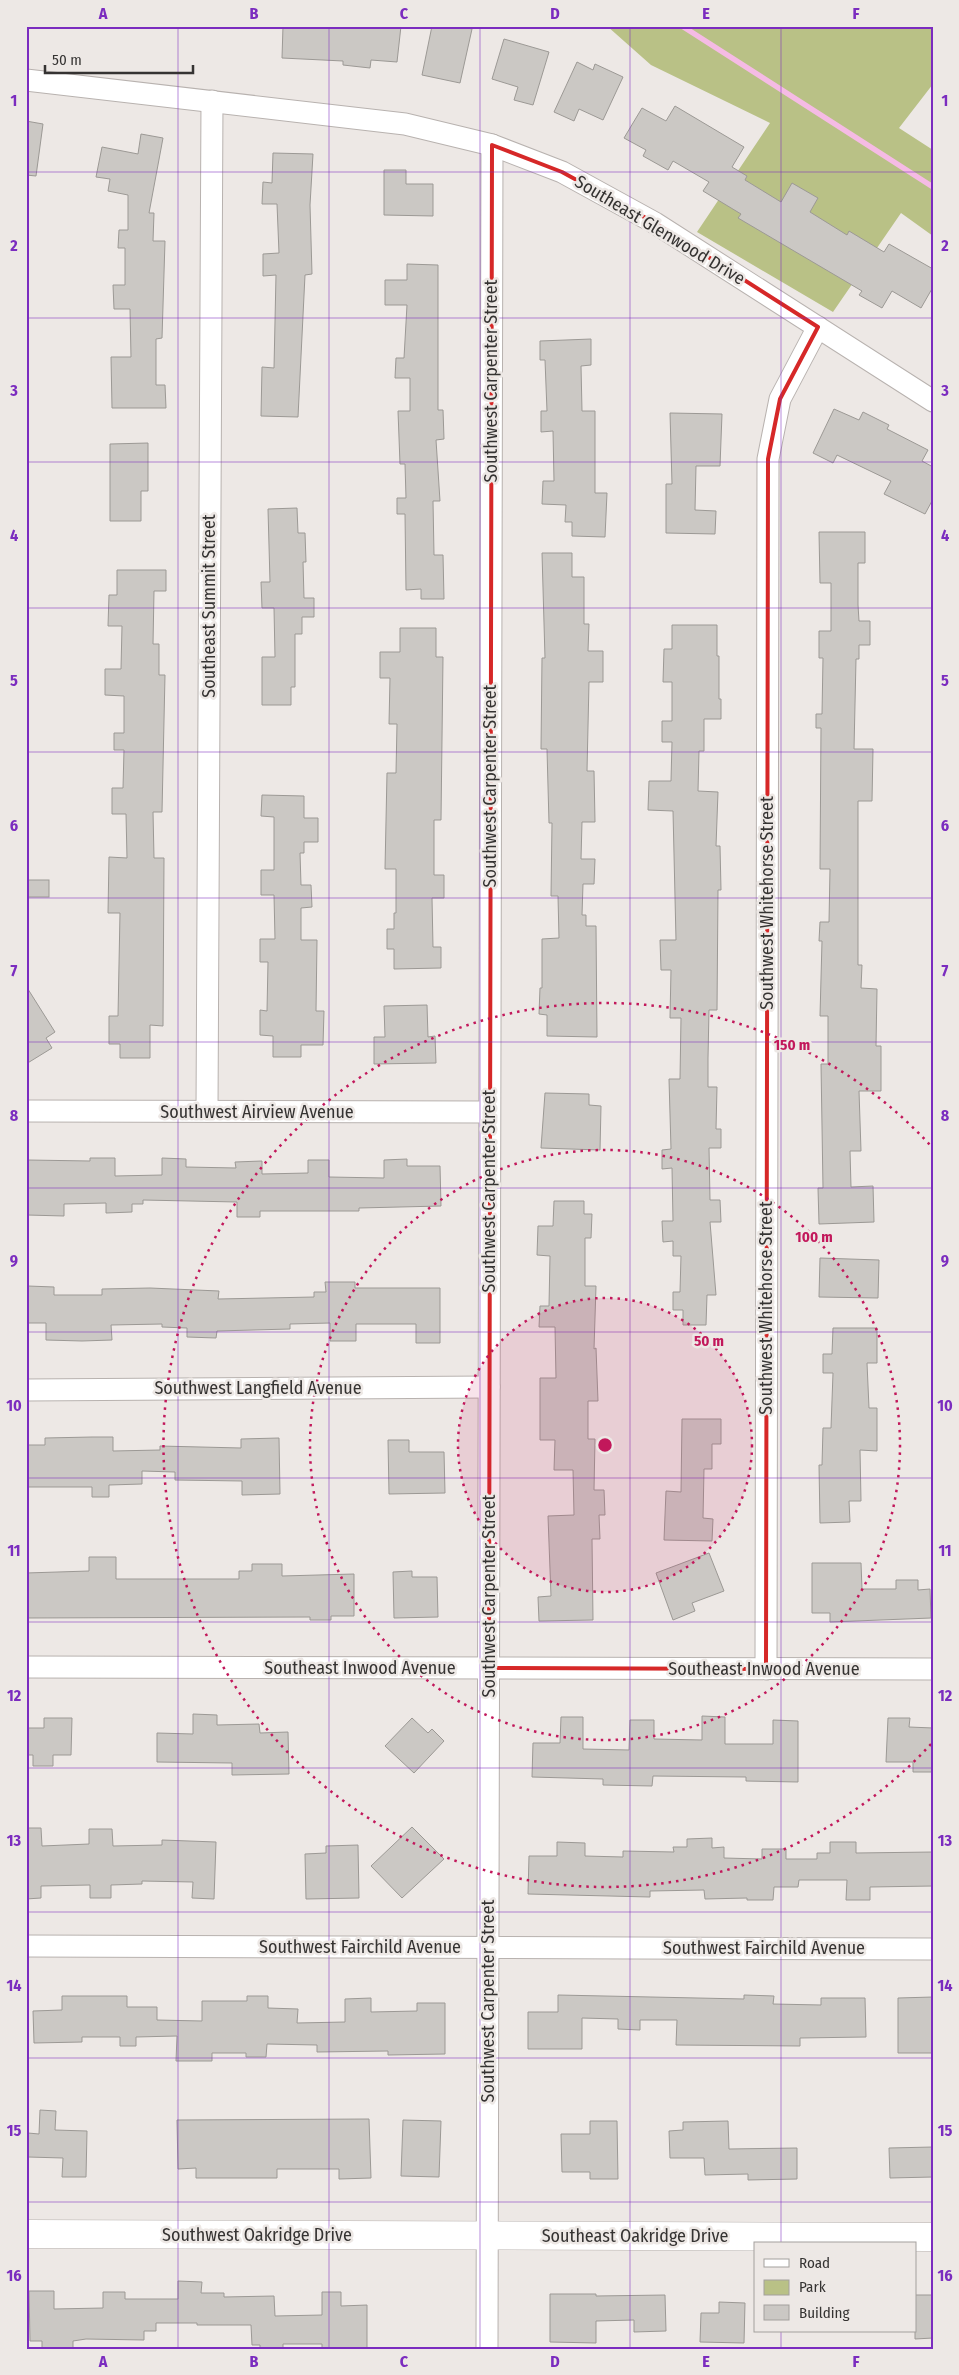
<svg xmlns="http://www.w3.org/2000/svg" width="959" height="2375" font-family="'Fira Sans Condensed',sans-serif">
<rect width="100%" height="100%" fill="#ede8e5"/>
<polygon fill="#b9c186" points="607,26 933,26 933,84 899,128 933,150 933,236 901,213 833,312 697,232 770,123 651,65"/>
<g fill="none" stroke-linecap="round" stroke-linejoin="round">
<polyline stroke="#f5bbe4" stroke-width="5.5" points="682,26 933,187"/>
</g>
<g fill="#cbc8c4" stroke="#9c9995">
<polygon points="283,26 401,26 397,62 371,60 370,68 343,65 343,61 282,58"/>
<polygon points="432,26 458,26 472,29 460,83 422,75"/>
<polygon points="504,39 549,52 533,105 514,100 518,87 492,79"/>
<polygon points="577,62 593,70 595,64 623,77 603,120 579,109 574,121 554,112"/>
<polygon points="675,106 744,147 732,167 747,176 745,180 781,202 792,183 818,198 810,212 847,235 849,231 884,252 889,244 933,269 933,287 921,308 892,291 882,308 859,295 862,291 738,218 741,214 703,191 709,182 673,161 668,170 643,156 646,150 624,138 642,108 666,121"/>
<polygon points="26,121 43,124 36,176 26,175"/>
<polygon points="141,134 163,138 149,213 154,213 153,241 165,241 162,338 156,339 156,385 165,385 166,408 112,408 111,357 131,357 130,309 114,309 113,285 125,285 125,248 118,248 119,230 128,230 128,195 108,191 110,179 96,177 102,147 138,154"/>
<polygon points="273,153 313,154 310,205 312,274 305,275 298,417 261,416 262,367 274,368 276,275 263,276 263,254 279,253 277,204 262,204 263,182 272,183"/>
<polygon points="384,170 406,170 406,184 433,184 433,216 384,215"/>
<polygon points="407,264 438,265 438,410 443,410 444,439 436,440 440,501 433,501 434,555 443,555 444,599 421,599 421,589 406,590 405,514 397,514 397,498 406,498 405,464 400,464 398,411 410,411 410,378 395,378 396,358 404,358 407,305 385,305 385,280 407,280"/>
<polygon points="591,339 591,365 581,366 582,411 595,411 595,493 607,493 605,537 572,536 572,522 565,522 566,505 542,504 543,481 554,481 553,431 541,432 541,411 547,411 545,360 540,360 540,341"/>
<polygon points="834,409 859,420 863,412 889,425 887,429 928,450 922,461 933,467 933,499 925,514 884,494 891,481 837,455 833,463 813,453"/>
<polygon points="670,413 722,414 720,466 696,466 695,510 716,511 715,534 666,533 666,484 672,484"/>
<polygon points="148,443 148,491 141,491 141,521 110,521 110,444"/>
<polygon points="297,508 298,533 305,533 306,562 303,562 304,598 314,598 314,617 302,617 302,634 295,634 295,687 291,687 291,705 262,705 262,657 275,657 274,608 262,608 261,582 270,582 268,509"/>
<polygon points="819,532 865,532 865,563 858,563 858,605 859,621 870,621 870,645 859,645 859,659 856,659 854,749 873,749 872,801 858,801 858,965 862,965 861,988 877,989 876,1046 881,1046 881,1091 859,1091 861,1151 850,1151 851,1187 873,1186 874,1222 819,1224 818,1188 823,1188 821,1064 828,1064 828,1016 820,1016 822,941 819,941 820,922 829,922 830,869 820,869 821,728 816,728 816,714 822,714 823,658 819,658 819,631 831,631 831,583 820,583"/>
<polygon points="542,553 572,553 572,577 584,577 584,624 589,624 588,651 603,651 603,682 589,682 587,771 594,771 595,822 582,822 581,859 595,859 594,884 583,884 582,915 586,915 586,926 596,926 597,1037 547,1036 547,1015 539,1014 540,988 542,988 542,939 559,938 558,896 551,896 552,823 549,823 547,749 541,749 542,658 545,658"/>
<polygon points="117,570 166,570 166,591 154,591 153,644 159,644 159,675 165,675 162,812 153,812 154,858 164,858 163,1026 150,1025 150,1058 120,1058 120,1044 109,1044 109,1016 118,1016 120,913 108,913 109,857 127,858 126,814 112,814 112,788 123,788 124,750 114,750 114,733 124,733 124,696 105,695 105,669 121,669 122,626 108,626 109,595 117,595"/>
<polygon points="672,625 717,625 717,656 719,656 719,699 721,699 721,719 704,719 704,751 699,751 698,791 718,792 716,846 720,846 721,890 718,890 717,1010 709,1010 708,1058 708,1087 717,1087 716,1129 721,1129 721,1148 709,1148 710,1200 720,1200 721,1222 710,1222 716,1295 707,1295 706,1325 683,1325 683,1310 673,1310 673,1292 680,1292 681,1256 673,1256 673,1241 663,1242 662,1221 673,1221 672,1168 662,1169 662,1150 671,1149 669,1079 680,1079 681,1018 670,1018 671,970 661,970 660,940 676,940 673,811 648,810 649,781 671,781 672,742 662,742 662,721 672,721 672,682 663,682 664,649 672,649"/>
<polygon points="400,628 436,628 436,657 443,657 441,820 434,820 434,875 444,875 444,898 432,898 433,947 441,947 441,968 394,969 394,949 387,949 387,929 394,929 394,913 396,913 396,869 385,869 387,773 396,773 397,724 389,724 390,678 380,678 380,652 400,652"/>
<polygon points="262,795 304,796 304,818 318,818 318,842 304,842 304,853 300,853 301,885 311,885 312,907 301,908 301,940 317,940 316,1011 324,1011 323,1045 301,1045 301,1057 273,1057 273,1036 260,1035 260,1010 267,1011 268,962 260,962 260,939 275,939 274,895 261,895 261,870 274,870 274,817 261,816"/>
<rect x="26" y="880" width="23" height="17"/>
<polygon points="26,986 55,1032 46,1038 52,1048 26,1064"/>
<polygon points="427,1005 428,1037 435,1036 436,1063 374,1064 374,1037 385,1037 384,1006"/>
<polygon points="545,1093 589,1094 589,1105 601,1106 600,1150 541,1148"/>
<polygon points="90,1158 115,1158 115,1176 162,1175 162,1158 186,1159 186,1167 236,1168 235,1162 262,1161 262,1174 308,1173 308,1160 329,1160 329,1177 384,1178 384,1160 407,1159 407,1166 440,1166 441,1206 359,1208 359,1211 260,1211 260,1217 237,1217 237,1202 143,1200 143,1204 132,1204 132,1212 106,1213 106,1203 64,1204 64,1216 27,1215 28,1160 90,1161"/>
<polygon points="554,1201 584,1201 584,1214 592,1214 591,1238 585,1238 585,1286 596,1286 594,1349 596,1348 598,1401 588,1401 588,1439 595,1439 594,1490 604,1490 605,1515 599,1515 600,1539 592,1539 593,1620 539,1621 538,1597 551,1596 548,1516 574,1515 573,1470 554,1470 555,1440 540,1440 540,1378 556,1378 555,1327 539,1327 540,1306 549,1306 550,1256 537,1255 538,1226 553,1226"/>
<polygon points="820,1258 879,1260 878,1298 819,1297"/>
<polygon points="325,1282 355,1282 355,1288 440,1288 440,1343 416,1343 416,1324 356,1324 356,1341 330,1341 330,1323 290,1324 290,1329 217,1331 216,1338 187,1337 187,1328 162,1327 162,1324 111,1325 112,1340 82,1341 46,1340 46,1323 26,1323 28,1286 54,1287 54,1295 102,1295 102,1289 150,1288 219,1291 218,1299 314,1297 314,1292 326,1292"/>
<polygon points="833,1328 877,1328 877,1363 867,1363 869,1408 877,1408 877,1451 860,1450 861,1501 849,1501 850,1522 820,1523 819,1465 822,1465 823,1428 831,1428 833,1373 823,1373 823,1354 832,1354"/>
<polygon points="682,1419 721,1419 721,1444 712,1444 712,1469 704,1469 703,1518 713,1519 712,1541 664,1540 666,1491 681,1492"/>
<polygon points="92,1437 113,1437 113,1451 160,1450 160,1446 241,1448 241,1439 279,1438 280,1494 242,1495 242,1481 175,1480 175,1472 142,1471 142,1484 109,1485 109,1497 92,1497 92,1487 26,1487 26,1445 45,1445 45,1438"/>
<polygon points="388,1440 409,1440 409,1452 444,1452 445,1493 389,1494"/>
<polygon points="709,1553 724,1591 692,1603 695,1611 673,1620 656,1573"/>
<polygon points="89,1557 116,1557 116,1579 239,1579 239,1571 252,1571 252,1564 282,1564 282,1576 354,1574 354,1616 331,1616 331,1620 310,1620 310,1617 26,1618 26,1573 89,1571"/>
<polygon points="812,1563 861,1563 862,1589 896,1589 896,1580 918,1580 918,1590 930,1589 931,1618 830,1622 830,1613 812,1613"/>
<polygon points="412,1571 412,1577 437,1577 438,1617 394,1618 393,1572"/>
<polygon points="193,1714 217,1715 217,1725 259,1724 260,1733 288,1732 289,1774 232,1775 232,1763 157,1762 157,1733 193,1734"/>
<polygon points="702,1716 725,1717 725,1744 773,1744 773,1720 798,1721 798,1782 746,1781 746,1777 653,1776 652,1786 603,1785 603,1779 532,1777 533,1743 560,1743 561,1717 583,1717 583,1749 629,1750 630,1720 654,1720 654,1739 702,1740"/>
<polygon points="44,1718 72,1718 71,1755 53,1755 53,1766 33,1766 33,1755 26,1755 26,1728 44,1728"/>
<polygon points="412,1718 428,1733 432,1729 444,1741 414,1773 385,1746"/>
<polygon points="888,1718 910,1718 909,1727 933,1728 933,1772 913,1772 913,1762 886,1762"/>
<polygon points="412,1827 444,1859 402,1898 371,1866"/>
<polygon points="26,1828 41,1828 42,1846 89,1844 89,1829 112,1829 113,1846 162,1845 162,1840 216,1842 214,1899 192,1898 193,1882 142,1881 142,1884 111,1885 111,1898 90,1898 90,1885 41,1886 41,1898 26,1899"/>
<polygon points="712,1838 712,1848 724,1847 724,1858 762,1859 762,1849 786,1849 786,1859 817,1859 817,1853 830,1853 830,1842 856,1842 856,1853 933,1852 933,1886 870,1887 870,1900 846,1900 847,1880 799,1880 798,1887 774,1887 773,1900 747,1900 747,1898 705,1899 704,1890 650,1891 650,1897 528,1894 529,1856 557,1856 557,1842 585,1843 585,1856 623,1857 623,1851 674,1852 673,1847 687,1847 687,1839"/>
<polygon points="358,1845 359,1898 306,1899 305,1854 326,1853 326,1846"/>
<polygon points="558,1995 744,1999 744,1995 774,1996 773,2004 821,2005 821,1998 865,1998 866,2037 800,2038 800,2046 676,2045 677,2020 640,2020 640,2030 618,2029 618,2019 582,2018 582,2049 528,2049 528,2012 558,2012"/>
<polygon points="62,1996 127,1996 127,2007 157,2007 157,2020 202,2021 202,2001 247,2001 247,1996 268,1996 268,2008 298,2009 297,2023 345,2022 345,1999 371,1998 371,2012 417,2011 417,2003 445,2003 445,2054 388,2055 388,2051 317,2052 317,2045 267,2044 266,2057 246,2057 246,2053 212,2053 212,2061 176,2061 177,2036 136,2037 136,2046 120,2046 120,2037 82,2037 82,2042 34,2043 33,2011 62,2010"/>
<polygon points="933,1997 933,2053 898,2053 898,1998"/>
<polygon points="40,2110 56,2111 55,2130 87,2131 86,2177 62,2177 63,2158 28,2157 28,2133 39,2134"/>
<polygon points="369,2119 371,2178 339,2179 339,2169 277,2169 277,2178 196,2178 196,2168 178,2169 177,2120"/>
<polygon points="403,2120 441,2121 439,2177 401,2176"/>
<polygon points="590,2121 617,2121 618,2179 590,2179 590,2172 562,2172 561,2134 590,2134"/>
<polygon points="728,2121 729,2149 797,2148 797,2179 748,2180 748,2174 705,2175 704,2158 670,2158 669,2131 683,2130 683,2122"/>
<polygon points="933,2147 933,2177 890,2178 889,2148"/>
<polygon points="178,2281 202,2282 201,2293 224,2293 224,2297 274,2296 275,2316 322,2315 322,2292 341,2292 341,2306 367,2305 367,2349 322,2348 322,2344 283,2344 283,2349 260,2349 260,2345 252,2345 251,2325 197,2325 197,2323 156,2323 156,2331 144,2331 144,2340 86,2339 73,2341 73,2349 42,2349 42,2341 30,2341 29,2291 54,2291 54,2309 103,2308 103,2292 125,2292 125,2299 178,2299"/>
<polygon points="550,2294 596,2294 596,2296 665,2295 666,2331 634,2332 634,2320 596,2321 596,2343 550,2342"/>
<polygon points="915,2295 933,2295 933,2338 915,2339"/>
<polygon points="719,2302 745,2303 744,2343 700,2342 701,2313 719,2313"/>
</g>
<g fill="none" stroke-linecap="round" stroke-linejoin="round">
<g stroke="#b8b2af" stroke-width="23">
<g id="minor">
<polyline points="26,80 405,124 492,145 562,172 655,223 933,401"/>
<polyline points="26,1111 488,1112"/>
<polyline points="207,1111 212,101"/>
<polyline points="26,1390 489,1387"/>
<polyline points="26,1667 933,1669"/>
<polyline points="766,1669 768,459 780,399 818,327"/>
<polyline points="26,1946 933,1949"/>
<polyline points="487,2349 492,145"/>
</g>
</g>
<g stroke="#b8b2af" stroke-width="29">
<polyline id="tertiary" points="26,2234 933,2237"/>
</g>
<use href="#minor" stroke="#fff" stroke-width="21"/>
<use href="#tertiary" stroke="#fff" stroke-width="28"/>
</g>
<path fill="none" stroke="#d62828" stroke-width="4" stroke-linejoin="round" d="M492,145L562,172L655,223L818,327L780,399L768,459L766,1669L489,1668Z"/>
<path fill="none" stroke="#7b2cbf" stroke-width="1" stroke-opacity="0.55" d="M178,26V2349M329,26V2349M480,26V2349M630,26V2349M781,26V2244M26,172H933M26,318H933M26,462H933M26,608H933M26,752H933M26,898H933M26,1042H933M26,1188H933M26,1332H933M26,1478H933M26,1622H933M26,1768H933M26,1912H933M26,2058H933M26,2202H933M781,2331V2349"/>
<circle cx="605" cy="1445" r="147" fill="#c2185b" fill-opacity=".12"/>
<g fill="none" stroke="#c2185b" stroke-width="2.5" stroke-dasharray="2.5 5">
<circle cx="605" cy="1445" r="147"/>
<circle cx="605" cy="1445" r="295"/>
<path d="M931 1744A442 442 0 1 1 931 1146"/>
</g>
<g text-anchor="middle" stroke-width="5" stroke-linejoin="round" paint-order="stroke">
<g font-size="18" fill="#353332" stroke="#ede8e5">
<text transform="translate(660 230) rotate(31)" y="6">Southeast Glenwood Drive</text>
<text transform="translate(491 381) rotate(-90)" y="6">Southwest Carpenter Street</text>
<text transform="translate(209 606) rotate(-90)" y="6">Southeast Summit Street</text>
<text transform="translate(490 786) rotate(-90)" y="6">Southwest Carpenter Street</text>
<text transform="translate(767 903) rotate(-90)" y="6">Southwest Whitehorse Street</text>
<text x="257" y="1118">Southwest Airview Avenue</text>
<text transform="translate(489 1191) rotate(-90)" y="6">Southwest Carpenter Street</text>
<text transform="translate(766 1308) rotate(-90)" y="6">Southwest Whitehorse Street</text>
<text x="258" y="1394">Southwest Langfield Avenue</text>
<text transform="translate(489 1596) rotate(-90)" y="6">Southwest Carpenter Street</text>
<text x="360" y="1674">Southeast Inwood Avenue</text>
<text x="764" y="1675">Southeast Inwood Avenue</text>
<text x="360" y="1953">Southwest Fairchild Avenue</text>
<text x="764" y="1954">Southwest Fairchild Avenue</text>
<text transform="translate(488 2001) rotate(-90)" y="6">Southwest Carpenter Street</text>
<text x="257" y="2241">Southwest Oakridge Drive</text>
<text x="635" y="2242">Southeast Oakridge Drive</text>
</g>
</g>
<circle cx="605" cy="1445" r="8" fill="#c2185b" stroke="#ede8e5" stroke-width="2.5"/>
<g font-size="15" text-anchor="middle" font-weight="bold" fill="#c2185b" stroke="#ede8e5" stroke-width="5" stroke-linejoin="round" paint-order="stroke">
<text x="792" y="1050">150 m</text>
<text x="814" y="1242">100 m</text>
<text x="709" y="1346">50 m</text>
</g>
<rect width="959" height="2375" fill="none" stroke="#ede8e5" stroke-width="55"/>
<rect x="754" y="2242" width="162" height="90" fill="#ede8e5" stroke="#a3a09d"/>
<rect x="764" y="2259" width="25" height="8" fill="#ffffff" stroke="#a3a09d"/>
<text x="799" y="2268" font-size="15" fill="#353332">Road</text>
<rect x="764" y="2280" width="25" height="15" fill="#b9c186" stroke="#a3a09d"/>
<text x="799" y="2292" font-size="15" fill="#353332">Park</text>
<rect x="764" y="2305" width="25" height="15" fill="#cbc8c4" stroke="#a3a09d"/>
<text x="799" y="2318" font-size="15" fill="#353332">Building</text>
<path d="M45 65v8h148v-8" fill="none" stroke="#353332" stroke-width="2.5"/>
<text x="52" y="65" font-size="15" fill="#353332" stroke="#ede8e5" stroke-width="4" paint-order="stroke">50 m</text>
<rect x="28" y="28" width="904" height="2320" fill="none" stroke="#7b2cbf" stroke-width="2"/>
<g font-size="16" text-anchor="middle" font-weight="bold" fill="#7b2cbf">
<text x="103" y="19">A</text>
<text x="254" y="19">B</text>
<text x="404" y="19">C</text>
<text x="555" y="19">D</text>
<text x="706" y="19">E</text>
<text x="856" y="19">F</text>
<text x="14" y="106">1</text>
<text x="945" y="106">1</text>
<text x="14" y="251">2</text>
<text x="945" y="251">2</text>
<text x="14" y="396">3</text>
<text x="945" y="396">3</text>
<text x="14" y="541">4</text>
<text x="945" y="541">4</text>
<text x="14" y="686">5</text>
<text x="945" y="686">5</text>
<text x="14" y="831">6</text>
<text x="945" y="831">6</text>
<text x="14" y="976">7</text>
<text x="945" y="976">7</text>
<text x="14" y="1121">8</text>
<text x="945" y="1121">8</text>
<text x="14" y="1266">9</text>
<text x="945" y="1266">9</text>
<text x="14" y="1411">10</text>
<text x="945" y="1411">10</text>
<text x="14" y="1556">11</text>
<text x="945" y="1556">11</text>
<text x="14" y="1701">12</text>
<text x="945" y="1701">12</text>
<text x="14" y="1846">13</text>
<text x="945" y="1846">13</text>
<text x="14" y="1991">14</text>
<text x="945" y="1991">14</text>
<text x="14" y="2136">15</text>
<text x="945" y="2136">15</text>
<text x="14" y="2281">16</text>
<text x="945" y="2281">16</text>
<text x="103" y="2367">A</text>
<text x="254" y="2367">B</text>
<text x="404" y="2367">C</text>
<text x="555" y="2367">D</text>
<text x="706" y="2367">E</text>
<text x="856" y="2367">F</text>
</g>
</svg>
